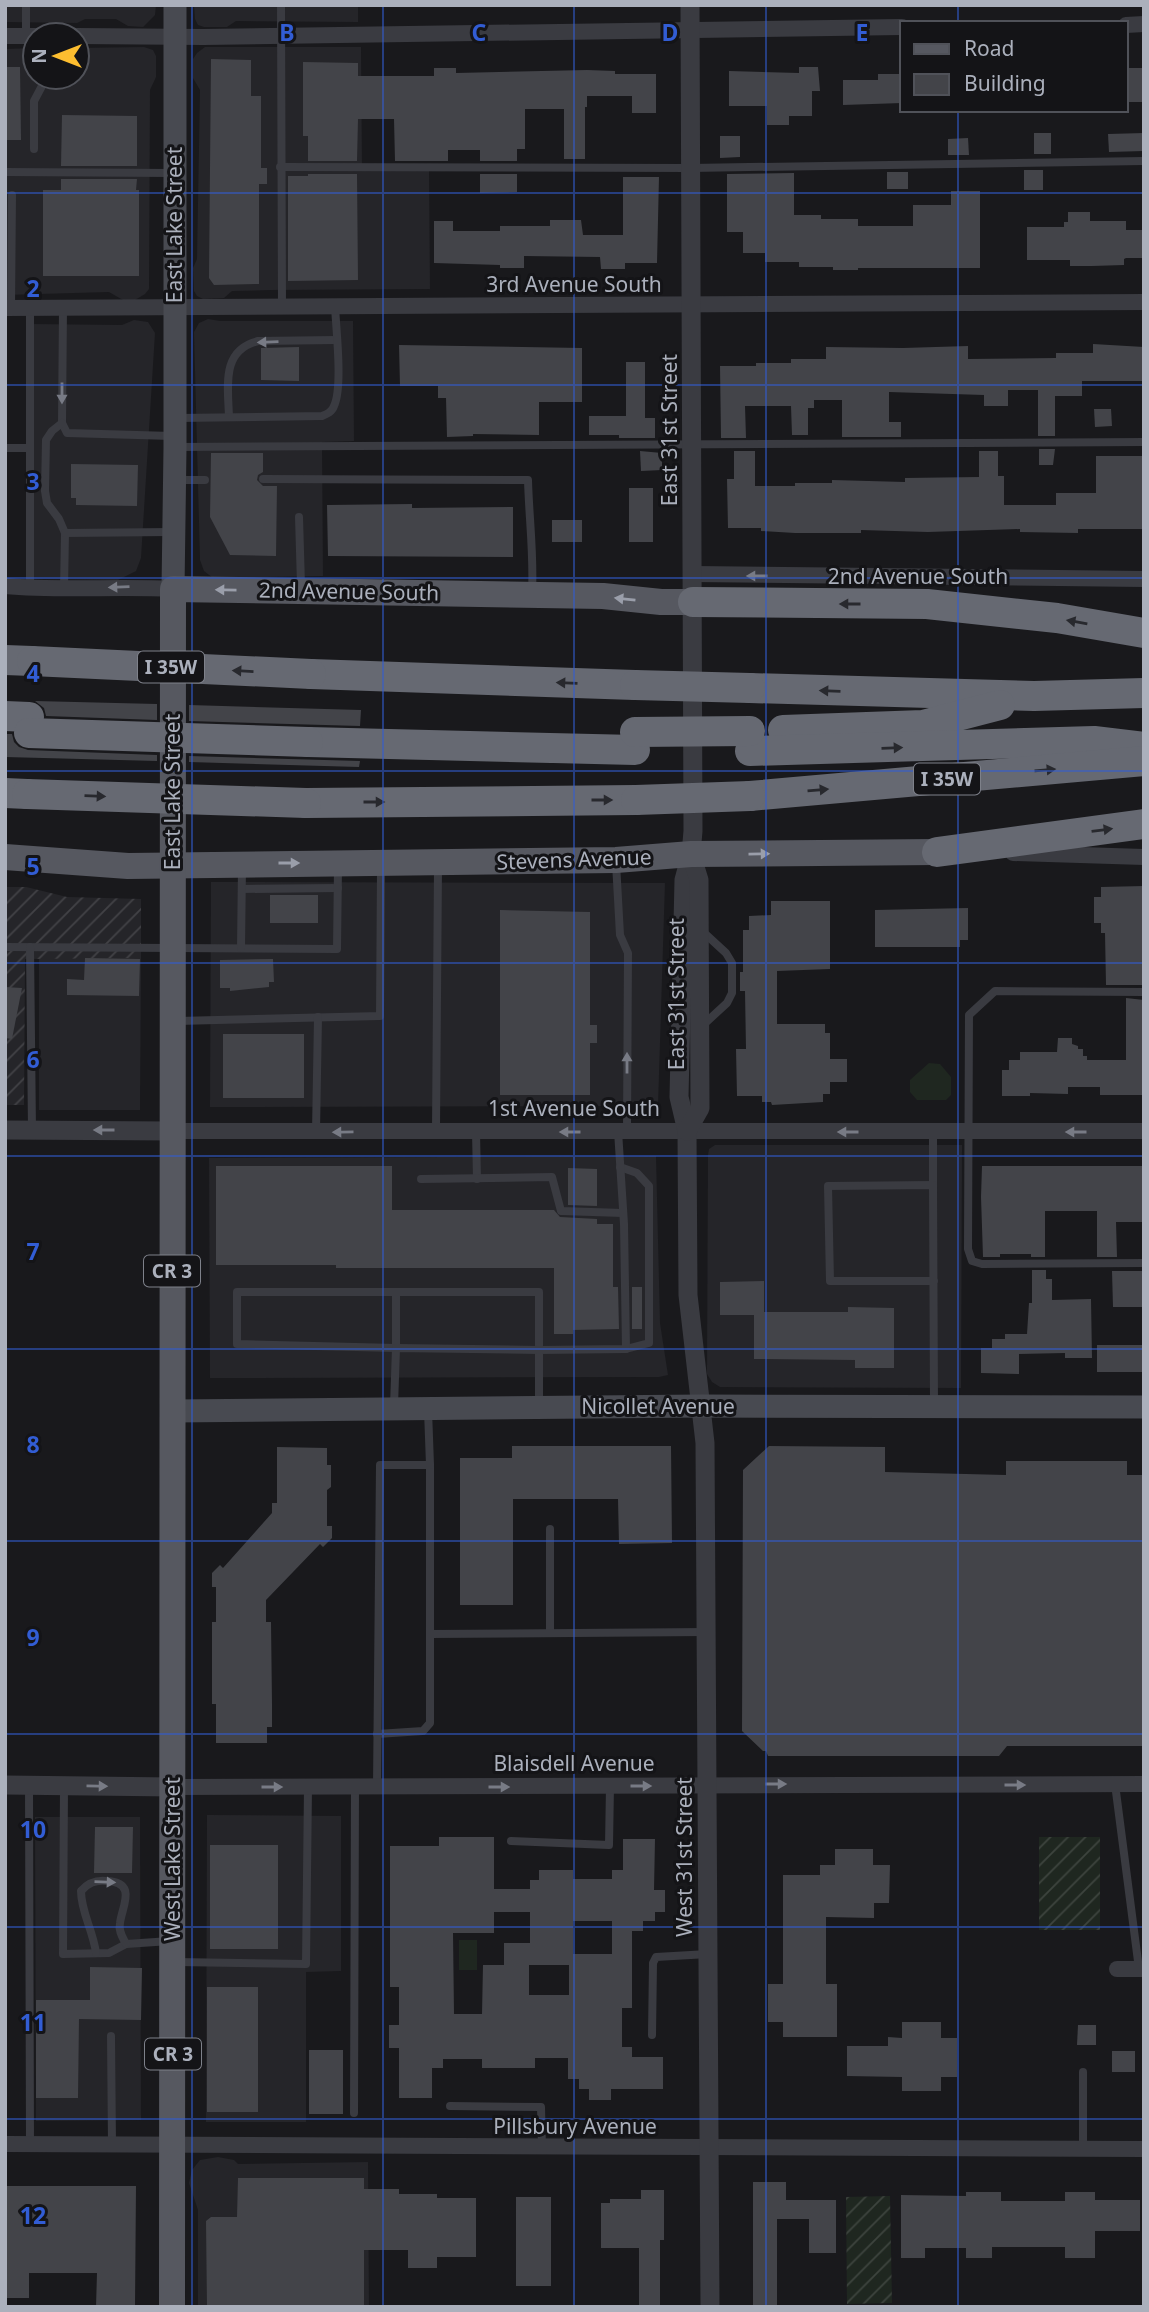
<svg xmlns="http://www.w3.org/2000/svg" width="1149" height="2312" font-family="'Noto Sans',sans-serif">
<defs>
<pattern id="industrial-furrows" width="10" height="10" patternUnits="userSpaceOnUse" patternTransform="scale(1.75)"><rect width="10" height="10" fill="#252529"/><path d="M-1 1l2-2M0 10L10 0M9 11l2-2" fill="none" stroke="#424246"/></pattern>
<pattern id="garden-furrows" width="10" height="10" patternUnits="userSpaceOnUse" patternTransform="scale(1.75)"><rect width="10" height="10" fill="#1f2720"/><path d="M-1 1l2-2M0 10L10 0M9 11l2-2" fill="none" stroke="#3d443e"/></pattern>
</defs>
<rect width="100%" height="100%" fill="#19191c"/>
<g fill="#252529">
<polygon points="5,5 156,5 155,15 143,27 128,26 116,19 85,19 77,23 5,22"/>
<polygon points="194,5 358,5 358,22 236,21 227,27 204,27 198,25 195,19"/>
<polygon points="144,47 153,50 156,56 156,77 150,90 149,289 145,294 135,300 123,300 109,292 5,295 5,49 35,48 35,77 77,77 77,48"/>
<polygon points="205,47 361,47 362,169 429,169 430,289 272,290 232,291 224,298 203,299 197,296 194,291 193,268 197,259 200,90 193,78 193,59 197,53"/>
<polygon points="208,319 220,321 353,321 354,441 322,442 323,576 213,578 204,571 200,560 194,332 199,323"/>
<polygon points="134,320 148,322 155,333 141,558 136,571 118,580 29,579 31,324 122,325"/>
<polygon points="211,882 665,883 658,1106 210,1107"/>
<polygon points="39,958 141,958 140,1110 39,1110"/>
<polygon points="715,1145 962,1145 961,1388 720,1387 712,1382 707,1374 708,1155 709,1149"/>
<polygon points="656,1156 660,1323 668,1375 659,1377 210,1378 209,1158"/>
<polygon points="207,1815 341,1816 341,1971 306,1972 306,2122 206,2122"/>
<polygon points="35,1817 140,1817 141,2120 36,2121"/>
<polygon points="218,2157 234,2160 238,2164 368,2162 369,2307 198,2307 198,2210 189,2183 192,2170 200,2160"/>
</g>
<polygon fill="url(#industrial-furrows)" points="5,887 26,887 67,897 141,899 141,958 25,959 24,1105 5,1105"/>
<g fill="#1f2720">
<polygon points="929,1063 940,1064 951,1077 951,1095 946,1100 917,1100 910,1092 910,1080"/>
<rect x="459" y="1940" width="18" height="30"/>
</g>
<g fill="url(#garden-furrows)">
<rect x="1039" y="1837" width="61" height="93"/>
<polygon points="890,2196 892,2303 847,2304 846,2197"/>
</g>
<g fill="#434449" fill-rule="evenodd">
<polygon points="211,59 251,60 251,96 261,96 261,168 267,168 267,184 259,184 259,284 214,285 209,278"/>
<polygon points="303,62 358,63 358,76 434,76 434,68 456,68 456,73 587,70 615,71 615,74 656,74 656,113 632,113 632,96 587,96 587,107 585,107 585,159 564,159 564,109 525,109 525,149 517,149 517,161 480,161 480,150 448,150 448,161 395,161 394,119 358,119 357,161 308,161 308,136 303,136"/>
<polygon points="5,67 20,67 21,140 5,140"/>
<polygon points="799,67 818,67 820,91 812,91 812,116 789,116 789,125 767,125 767,106 729,106 729,71 799,73"/>
<rect x="1126" y="68" width="18" height="34"/>
<polygon points="878,74 902,74 902,103 843,105 843,80 878,80"/>
<polygon points="62,115 137,116 137,166 61,166"/>
<rect x="1034" y="133" width="17" height="21"/>
<polygon points="1144,133 1144,151 1109,152 1108,134"/>
<polygon points="720,136 740,136 740,157 720,158"/>
<polygon points="968,138 969,155 948,155 948,139"/>
<rect x="1024" y="170" width="19" height="20"/>
<rect x="887" y="172" width="21" height="17"/>
<polygon points="794,173 794,215 821,215 821,219 858,219 858,226 913,226 913,205 951,205 951,191 980,191 980,268 858,268 858,270 833,270 833,267 799,267 799,262 765,262 765,253 743,253 743,232 727,232 727,174"/>
<polygon points="308,174 357,174 358,280 288,281 288,176 308,176"/>
<polygon points="480,174 517,174 517,192 480,193"/>
<polygon points="623,177 659,177 657,263 625,263 625,269 601,269 600,257 524,256 524,268 500,268 500,265 434,263 434,221 453,221 453,231 500,231 500,226 550,226 550,220 581,220 583,235 623,235"/>
<polygon points="61,179 137,179 136,190 139,190 139,276 43,276 43,190 61,190"/>
<polygon points="1068,212 1090,212 1090,221 1126,221 1126,230 1144,230 1144,258 1126,258 1124,259 1124,265 1092,266 1070,266 1070,260 1027,260 1027,227 1064,227 1064,222 1068,222"/>
<polygon points="1093,344 1144,347 1144,381 1082,381 1082,396 1055,396 1055,436 1038,436 1038,390 1008,390 1008,406 984,406 984,395 889,392 889,422 901,422 901,437 842,437 842,400 814,400 814,408 808,408 808,435 792,435 791,406 745,406 746,438 721,438 720,366 756,366 756,363 791,363 791,359 826,359 826,347 903,348 968,346 968,359 1056,358 1056,353 1093,353"/>
<polygon points="399,345 582,348 582,402 539,402 539,435 473,434 473,436 447,437 446,398 438,398 438,386 400,386"/>
<polygon points="299,347 299,381 261,380 261,348"/>
<polygon points="626,362 645,362 645,418 655,418 655,438 619,438 619,435 589,435 589,416 626,416"/>
<polygon points="1094,409 1111,409 1112,426 1095,427"/>
<polygon points="1039,449 1055,449 1053,465 1039,465"/>
<polygon points="640,451 662,453 662,470 641,471"/>
<polygon points="734,451 755,451 755,486 795,486 795,483 832,483 832,480 905,482 905,478 979,477 979,451 998,451 998,476 1004,476 1004,505 1056,505 1056,493 1096,493 1096,456 1144,456 1144,529 1078,529 1078,533 1020,532 1020,529 928,532 861,530 861,533 795,533 761,531 761,528 728,528 727,479 734,479"/>
<polygon points="211,453 263,453 263,472 258,475 257,480 263,486 277,486 276,556 230,555 210,517"/>
<polygon points="71,464 138,465 137,506 76,505 76,498 71,498"/>
<rect x="629" y="488" width="24" height="54"/>
<polygon points="412,504 412,508 513,507 513,557 328,556 327,505"/>
<rect x="552" y="520" width="30" height="22"/>
<polygon points="35,701 157,704 157,720 46,716 44,708"/>
<polygon points="189,705 361,710 360,726 189,721"/>
<polygon points="5,734 12,734 14,742 19,747 28,750 157,755 157,761 5,757"/>
<polygon points="189,756 360,761 359,767 189,762"/>
<polygon points="1144,886 1143,985 1106,985 1105,933 1101,933 1101,923 1094,923 1094,897 1101,897 1101,887"/>
<rect x="270" y="895" width="48" height="28"/>
<polygon points="771,901 830,901 830,969 777,971 777,1024 825,1024 825,1033 830,1033 830,1059 847,1059 847,1082 830,1082 830,1094 823,1094 823,1102 772,1105 771,1102 762,1102 762,1096 737,1096 736,1049 746,1049 745,991 740,991 740,972 743,972 743,930 749,930 749,916 771,915"/>
<polygon points="968,908 968,940 960,940 960,947 875,947 875,910"/>
<polygon points="500,910 590,912 590,1025 597,1025 597,1043 590,1043 590,1095 500,1095"/>
<polygon points="85,958 140,959 139,996 67,995 67,979 84,980"/>
<polygon points="273,959 274,982 269,982 269,987 230,991 230,988 220,988 220,960"/>
<polygon points="5,987 22,988 12,1039 5,1038"/>
<polygon points="1126,998 1144,1000 1144,1095 1100,1095 1100,1087 1068,1087 1068,1094 1030,1093 1030,1096 1002,1096 1002,1070 1009,1070 1009,1060 1020,1060 1020,1052 1057,1052 1058,1038 1072,1038 1072,1044 1078,1046 1078,1049 1083,1049 1083,1056 1087,1056 1087,1060 1126,1060"/>
<rect x="223" y="1034" width="81" height="64"/>
<polygon points="216,1166 392,1166 392,1210 554,1210 560,1217 597,1219 597,1224 613,1224 613,1287 618,1287 619,1329 573,1330 573,1334 554,1334 554,1268 336,1268 336,1265 216,1265"/>
<polygon points="982,1166 1144,1166 1144,1222 1116,1222 1117,1257 1097,1257 1097,1211 1045,1211 1045,1257 1031,1257 1031,1254 1000,1254 1000,1257 983,1257 981,1197"/>
<polygon points="568,1168 597,1169 597,1206 568,1205"/>
<polygon points="1032,1270 1046,1270 1046,1279 1052,1279 1052,1300 1091,1299 1092,1358 1065,1358 1065,1353 1019,1354 1019,1374 981,1373 981,1348 992,1348 992,1339 1005,1339 1005,1334 1027,1334 1029,1303 1032,1303"/>
<polygon points="1112,1271 1144,1271 1144,1307 1113,1307"/>
<polygon points="764,1281 764,1312 848,1312 848,1307 894,1308 894,1368 855,1368 855,1360 754,1359 754,1315 720,1315 720,1282"/>
<rect x="632" y="1287" width="10" height="42"/>
<rect x="1097" y="1345" width="47" height="27"/>
<polygon points="512,1446 671,1446 672,1543 619,1544 618,1499 513,1499 513,1605 460,1605 460,1458 512,1458"/>
<polygon points="769,1446 885,1447 885,1472 1006,1475 1006,1461 1127,1461 1127,1475 1144,1475 1144,1746 1007,1746 999,1756 768,1756 766,1751 763,1751 742,1731 743,1470"/>
<polygon points="277,1447 327,1448 327,1465 331,1465 331,1487 327,1490 327,1526 332,1526 332,1538 323,1547 320,1544 266,1600 266,1622 271,1622 272,1704 272,1727 267,1727 267,1743 216,1743 216,1704 212,1704 212,1622 216,1622 216,1587 212,1587 212,1573 220,1565 223,1568 272,1513 272,1503 277,1503"/>
<polygon points="95,1827 133,1827 132,1873 94,1873"/>
<path d="M439,1837H494V1889H530V1880H539V1870H573V1879H612V1870H623V1839H655L654,1890H665V1912H655V1921H643V1931H632V2008H622V2047H632V2057H663V2089H611V2100H589V2089H579V2079H568V2058H535V2068H482V2059H443V2068H432V2098H399V2048H389V2025H399V1987H390V1846H439ZM494,1912H530V1943H504V1965H483L482,2014H454L453,1933H494ZM573,1921H612V1954H573ZM529,1965H569V1995H529Z"/>
<rect x="210" y="1845" width="68" height="104"/>
<polygon points="835,1849 873,1849 873,1865 890,1865 889,1903 874,1903 874,1918 826,1917 826,1984 837,1984 837,2037 783,2037 783,2022 768,2022 768,1984 783,1984 783,1875 820,1875 820,1865 835,1865"/>
<polygon points="90,1967 142,1968 141,2020 79,2019 78,2098 36,2098 36,2000 90,2000"/>
<rect x="207" y="1987" width="51" height="125"/>
<polygon points="902,2022 941,2022 941,2038 957,2038 957,2077 941,2077 941,2091 902,2091 902,2077 847,2076 847,2046 888,2046 888,2037 902,2038"/>
<polygon points="1078,2025 1096,2025 1096,2045 1077,2045"/>
<rect x="309" y="2050" width="34" height="64"/>
<rect x="1112" y="2051" width="23" height="21"/>
<polygon points="238,2178 364,2178 364,2189 399,2189 399,2194 437,2194 437,2198 476,2198 476,2257 437,2257 437,2268 408,2268 408,2250 364,2250 364,2307 207,2307 206,2221 211,2217 237,2217"/>
<polygon points="753,2182 786,2182 786,2200 836,2200 836,2253 809,2253 809,2219 777,2219 777,2307 753,2307"/>
<polygon points="5,2186 136,2186 135,2307 96,2307 97,2273 29,2273 29,2298 5,2298"/>
<polygon points="641,2190 664,2190 664,2240 660,2240 660,2307 639,2307 639,2248 601,2248 601,2203 610,2203 610,2199 641,2199"/>
<polygon points="966,2192 1001,2192 1001,2201 1065,2201 1065,2192 1095,2192 1095,2200 1140,2200 1140,2231 1095,2231 1095,2258 1065,2258 1065,2247 992,2247 992,2258 966,2258 966,2248 925,2248 925,2258 901,2258 901,2195 966,2196"/>
<rect x="516" y="2197" width="35" height="89"/>
</g>
<g fill="none" stroke-linecap="round" stroke-linejoin="round">
<g stroke="#3a3b41" stroke-width="8">
<polyline points="26,5 26,36"/>
<polyline points="281,5 282,306"/>
<polyline points="34,149 34,101 42,86 42,77"/>
<polyline points="280,167 691,168 1144,161"/>
<polyline points="5,172 172,173"/>
<polyline points="11,308 12,195"/>
<polyline points="63,308 62,423 67,433 172,436"/>
<path d="M229,417C228,386 221,350 258,341L336,340"/>
<path d="M178,418L322,416C327,414 332,412 334,406C343,387 336,329 335,306"/>
<polyline points="62,423 52,431 46,440 45,491 47,503 59,519 65,533 64,589"/>
<polyline points="178,447 1144,442"/>
<polyline points="5,448 29,448"/>
<path d="M263,479L528,480C529,518 534,555 532,592"/>
<polyline points="177,480 205,480"/>
<polyline points="299,517 301,585"/>
<polyline points="65,533 171,532"/>
<polyline points="30,589 30,308"/>
<polyline points="616,863 620,935 628,953 627,1131"/>
<polyline points="242,889 338,888"/>
<polyline points="701,930 726,953 732,963 732,993 727,1003 702,1026"/>
<polyline points="5,947 337,949 338,867"/>
<polyline points="30,947 32,1130"/>
<polyline points="241,948 242,867"/>
<polyline points="1144,992 995,991 969,1015 968,1249 972,1261 982,1264 1144,1263"/>
<polyline points="178,1021 380,1016 381,868"/>
<polyline points="436,1130 438,867"/>
<polyline points="316,1132 318,1017"/>
<polyline points="476,1132 477,1179"/>
<polyline points="933,1132 933,1185"/>
<polyline points="620,1167 637,1173 649,1186 649,1343 626,1349"/>
<polyline points="421,1179 552,1177 561,1211 623,1213"/>
<path d="M934,1281H830L828,1186L933,1185C934,1258 934,1331 934,1404"/>
<polyline points="396,1292 396,1348 237,1344 237,1292 539,1292 539,1405"/>
<polyline points="394,1406 396,1348 539,1350 626,1349 624,1224 618,1131"/>
<polyline points="550,1633 550,1529"/>
<polyline points="430,1634 707,1632"/>
<polyline points="377,1734 423,1731 430,1723 430,1465"/>
<polyline points="1115,1784 1139,1969"/>
<polyline points="64,1786 63,1954 109,1953 126,1944 170,1941"/>
<polyline points="29,1787 30,2144"/>
<polyline points="377,1787 380,1465 430,1465 428,1410"/>
<polyline points="511,1841 609,1845 610,1786"/>
<path d="M96,1953C93,1930 81,1912 81,1891C88,1883 95,1880 106,1881C138,1882 122,1906 120,1923C118,1931 123,1938 126,1944"/>
<polyline points="176,1962 306,1964 308,1787"/>
<polyline points="652,2035 653,1963 656,1957 708,1954"/>
<polyline points="111,2036 112,2145"/>
<polyline points="1083,2072 1083,2149"/>
<polyline points="450,2106 541,2107 542,2148"/>
<polyline points="354,2113 355,1787"/>
</g>
<g stroke="#3a3b41" stroke-width="16">
<polyline points="1126,25 1144,24"/>
<polyline points="5,36 35,36"/>
<polyline points="77,36 203,37 902,27"/>
<polyline points="5,308 1144,302"/>
<polyline points="693,574 1144,579"/>
<path d="M5,586C61,591 117,586 173,589"/>
<polyline points="1013,853 1144,857"/>
<polyline points="173,1131 1144,1131"/>
<polyline points="173,1787 1144,1784"/>
<polyline points="1117,1969 1144,1969"/>
<polyline points="5,2144 1144,2149"/>
</g>
<g stroke="#3a3b41" stroke-width="19">
<polyline points="690,5 693,831 691,854 684,880 679,1097 687,1131 688,1295 705,1443 710,2307"/>
<polyline points="5,1130 173,1131"/>
<polyline points="687,1131 700,1108 699,880 691,854"/>
<polyline points="5,1785 173,1787"/>
</g>
<g stroke="#484a51" stroke-width="23">
<polyline points="173,589 175,448 175,5"/>
<polyline points="172,1411 702,1406 1144,1407"/>
</g>
<g stroke="#565860" stroke-width="26">
<polyline points="5,857 128,866 616,860 691,854 937,852"/>
<polyline points="172,2307 173,589 603,596 661,602 693,602"/>
</g>
<g stroke="#666972" stroke-width="30">
<polyline points="693,602 927,604 1057,618 1144,633"/>
<polyline points="5,660 32,661"/>
<polyline points="311,674 635,685"/>
<polyline points="750,688 1034,696 1144,693"/>
<polyline points="5,716 29,717"/>
<polyline points="783,730 923,725 1000,705"/>
<polyline points="308,742 635,750"/>
<polyline points="750,751 1094,741 1144,747"/>
<polyline points="5,793 27,794"/>
<polyline points="750,796 1144,761"/>
<polyline points="306,803 636,800"/>
<polyline points="937,852 1144,824"/>
</g>
<g stroke="#666972" stroke-width="30">
<polyline points="32,661 311,674"/>
<polyline points="635,685 750,688"/>
<polyline points="635,732 750,731"/>
<polyline points="29,733 308,742"/>
<polyline points="27,794 306,803"/>
<polyline points="636,800 750,796"/>
</g>
</g>
<defs><path id="oneway-solid" d="M-6-.8H1V-3.2L6.5 0L1 3.2V.8H-6Z" transform="scale(1.75)"/></defs>
<g fill="#787b85">
<use href="#oneway-solid" transform="translate(268 342) rotate(178)"/>
<use href="#oneway-solid" transform="translate(62 393) rotate(90)"/>
<use href="#oneway-solid" transform="translate(757 576) rotate(-180)"/>
<use href="#oneway-solid" transform="translate(119 587) rotate(178)"/>
<use href="#oneway-solid" transform="translate(627 1063) rotate(-90)"/>
<use href="#oneway-solid" transform="translate(104 1130) rotate(180)"/>
<use href="#oneway-solid" transform="translate(343 1132) rotate(179)"/>
<use href="#oneway-solid" transform="translate(570 1132) rotate(180)"/>
<use href="#oneway-solid" transform="translate(848 1132) rotate(-180)"/>
<use href="#oneway-solid" transform="translate(1076 1132) rotate(180)"/>
<use href="#oneway-solid" transform="translate(776 1784)"/>
<use href="#oneway-solid" transform="translate(1015 1785)"/>
<use href="#oneway-solid" transform="translate(97 1786) rotate(1)"/>
<use href="#oneway-solid" transform="translate(641 1786)"/>
<use href="#oneway-solid" transform="translate(272 1787)"/>
<use href="#oneway-solid" transform="translate(499 1787)"/>
<use href="#oneway-solid" transform="translate(105 1882) rotate(2)"/>
</g>
<g fill="#9a9eaa">
<use href="#oneway-solid" transform="translate(226 590) rotate(-179)"/>
<use href="#oneway-solid" transform="translate(625 599) rotate(-174)"/>
<use href="#oneway-solid" transform="translate(759 854) rotate(-1)"/>
<use href="#oneway-solid" transform="translate(289 863)"/>
</g>
<g fill="#28292e">
<use href="#oneway-solid" transform="translate(850 604) rotate(-180)"/>
<use href="#oneway-solid" transform="translate(1077 622) rotate(-170)"/>
<use href="#oneway-solid" transform="translate(243 671) rotate(-177)"/>
<use href="#oneway-solid" transform="translate(567 683) rotate(-178)"/>
<use href="#oneway-solid" transform="translate(830 691) rotate(-178)"/>
<use href="#oneway-solid" transform="translate(892 748) rotate(-2)"/>
<use href="#oneway-solid" transform="translate(1045 770) rotate(-5)"/>
<use href="#oneway-solid" transform="translate(818 790) rotate(-5)"/>
<use href="#oneway-solid" transform="translate(95 796) rotate(2)"/>
<use href="#oneway-solid" transform="translate(602 800)"/>
<use href="#oneway-solid" transform="translate(374 802)"/>
<use href="#oneway-solid" transform="translate(1102 830) rotate(-7)"/>
</g>
<path fill="none" stroke="#325dd4" stroke-width="2" stroke-opacity="0.55" d="M192,5V2307M383,5V2307M574,5V2307M766,5V2307M958,5V23M958,110V2307M5,193H1144M5,385H1144M5,578H1144M5,771H1144M5,963H1144M5,1156H1144M5,1349H1144M5,1541H1144M5,1734H1144M5,1927H1144M5,2119H1144"/>
<g text-anchor="middle" stroke-width="6" stroke-linejoin="round" paint-order="stroke">
<g fill="#141417" stroke="#7e818a" stroke-width="2">
<rect x="138" y="651.5" width="66" height="31" rx="5"/>
<rect x="914" y="763.5" width="66" height="31" rx="5"/>
<rect x="144" y="1255.5" width="56" height="31" rx="5"/>
<rect x="145" y="2038.5" width="56" height="31" rx="5"/>
</g>
<g font-size="19" font-weight="bold" fill="#abb0bc">
<text x="171" y="674">I 35W</text>
<text x="947" y="786">I 35W</text>
<text x="172" y="1278">CR 3</text>
<text x="173" y="2061">CR 3</text>
</g>
<g font-size="21" fill="#abb0bc" stroke="#141417">
<text transform="translate(175 225) rotate(-90)" y="7">East Lake Street</text>
<text x="574" y="292">3rd Avenue South</text>
<text transform="translate(670 430) rotate(-90)" y="7">East 31st Street</text>
<text x="918" y="584">2nd Avenue South</text>
<text transform="translate(349 592) rotate(1)" y="7">2nd Avenue South</text>
<text transform="translate(173 792) rotate(-90)" y="7">East Lake Street</text>
<text transform="translate(574 860) rotate(-2)" y="7">Stevens Avenue</text>
<text transform="translate(677 994) rotate(-90)" y="7">East 31st Street</text>
<text x="574" y="1116">1st Avenue South</text>
<text x="658" y="1414">Nicollet Avenue</text>
<text x="574" y="1771">Blaisdell Avenue</text>
<text transform="translate(685 1857) rotate(-90)" y="7">West 31st Street</text>
<text transform="translate(173 1859) rotate(-90)" y="7">West Lake Street</text>
<text x="575" y="2134">Pillsbury Avenue</text>
</g>
</g>
<g font-size="23" text-anchor="middle" font-weight="bold" fill="#325dd4" stroke="#141417" stroke-width="6" stroke-linejoin="round" paint-order="stroke">
<text x="287" y="41">B</text>
<text x="479" y="41">C</text>
<text x="670" y="41">D</text>
<text x="862" y="41">E</text>
<text x="33" y="297">2</text>
<text x="33" y="490">3</text>
<text x="33" y="682">4</text>
<text x="33" y="875">5</text>
<text x="33" y="1068">6</text>
<text x="33" y="1260">7</text>
<text x="33" y="1453">8</text>
<text x="33" y="1646">9</text>
<text x="33" y="1838">10</text>
<text x="33" y="2031">11</text>
<text x="33" y="2224">12</text>
</g>
<rect width="1149" height="2312" fill="none" stroke="#abb0bc" stroke-width="14"/>
<rect x="900" y="21" width="228" height="91" fill="#141417" stroke="#505259" stroke-width="2"/>
<rect x="914" y="44" width="35" height="10" fill="#565860" stroke="#505259" stroke-width="2"/>
<text x="964" y="56" font-size="21" fill="#abb0bc">Road</text>
<rect x="914" y="74" width="35" height="21" fill="#434449" stroke="#505259" stroke-width="2"/>
<text x="964" y="91" font-size="21" fill="#abb0bc">Building</text>
<g transform="translate(56 56) rotate(270)"><circle r="33" fill="#141417" stroke="#505259" stroke-width="2"/>
<path d="M0-5L12 26L0 18L-12 26Z" fill="#fdbe30"/>
<text y="-10" font-size="19" font-weight="bold" text-anchor="middle" fill="#abb0bc">N</text>
</g>
</svg>
